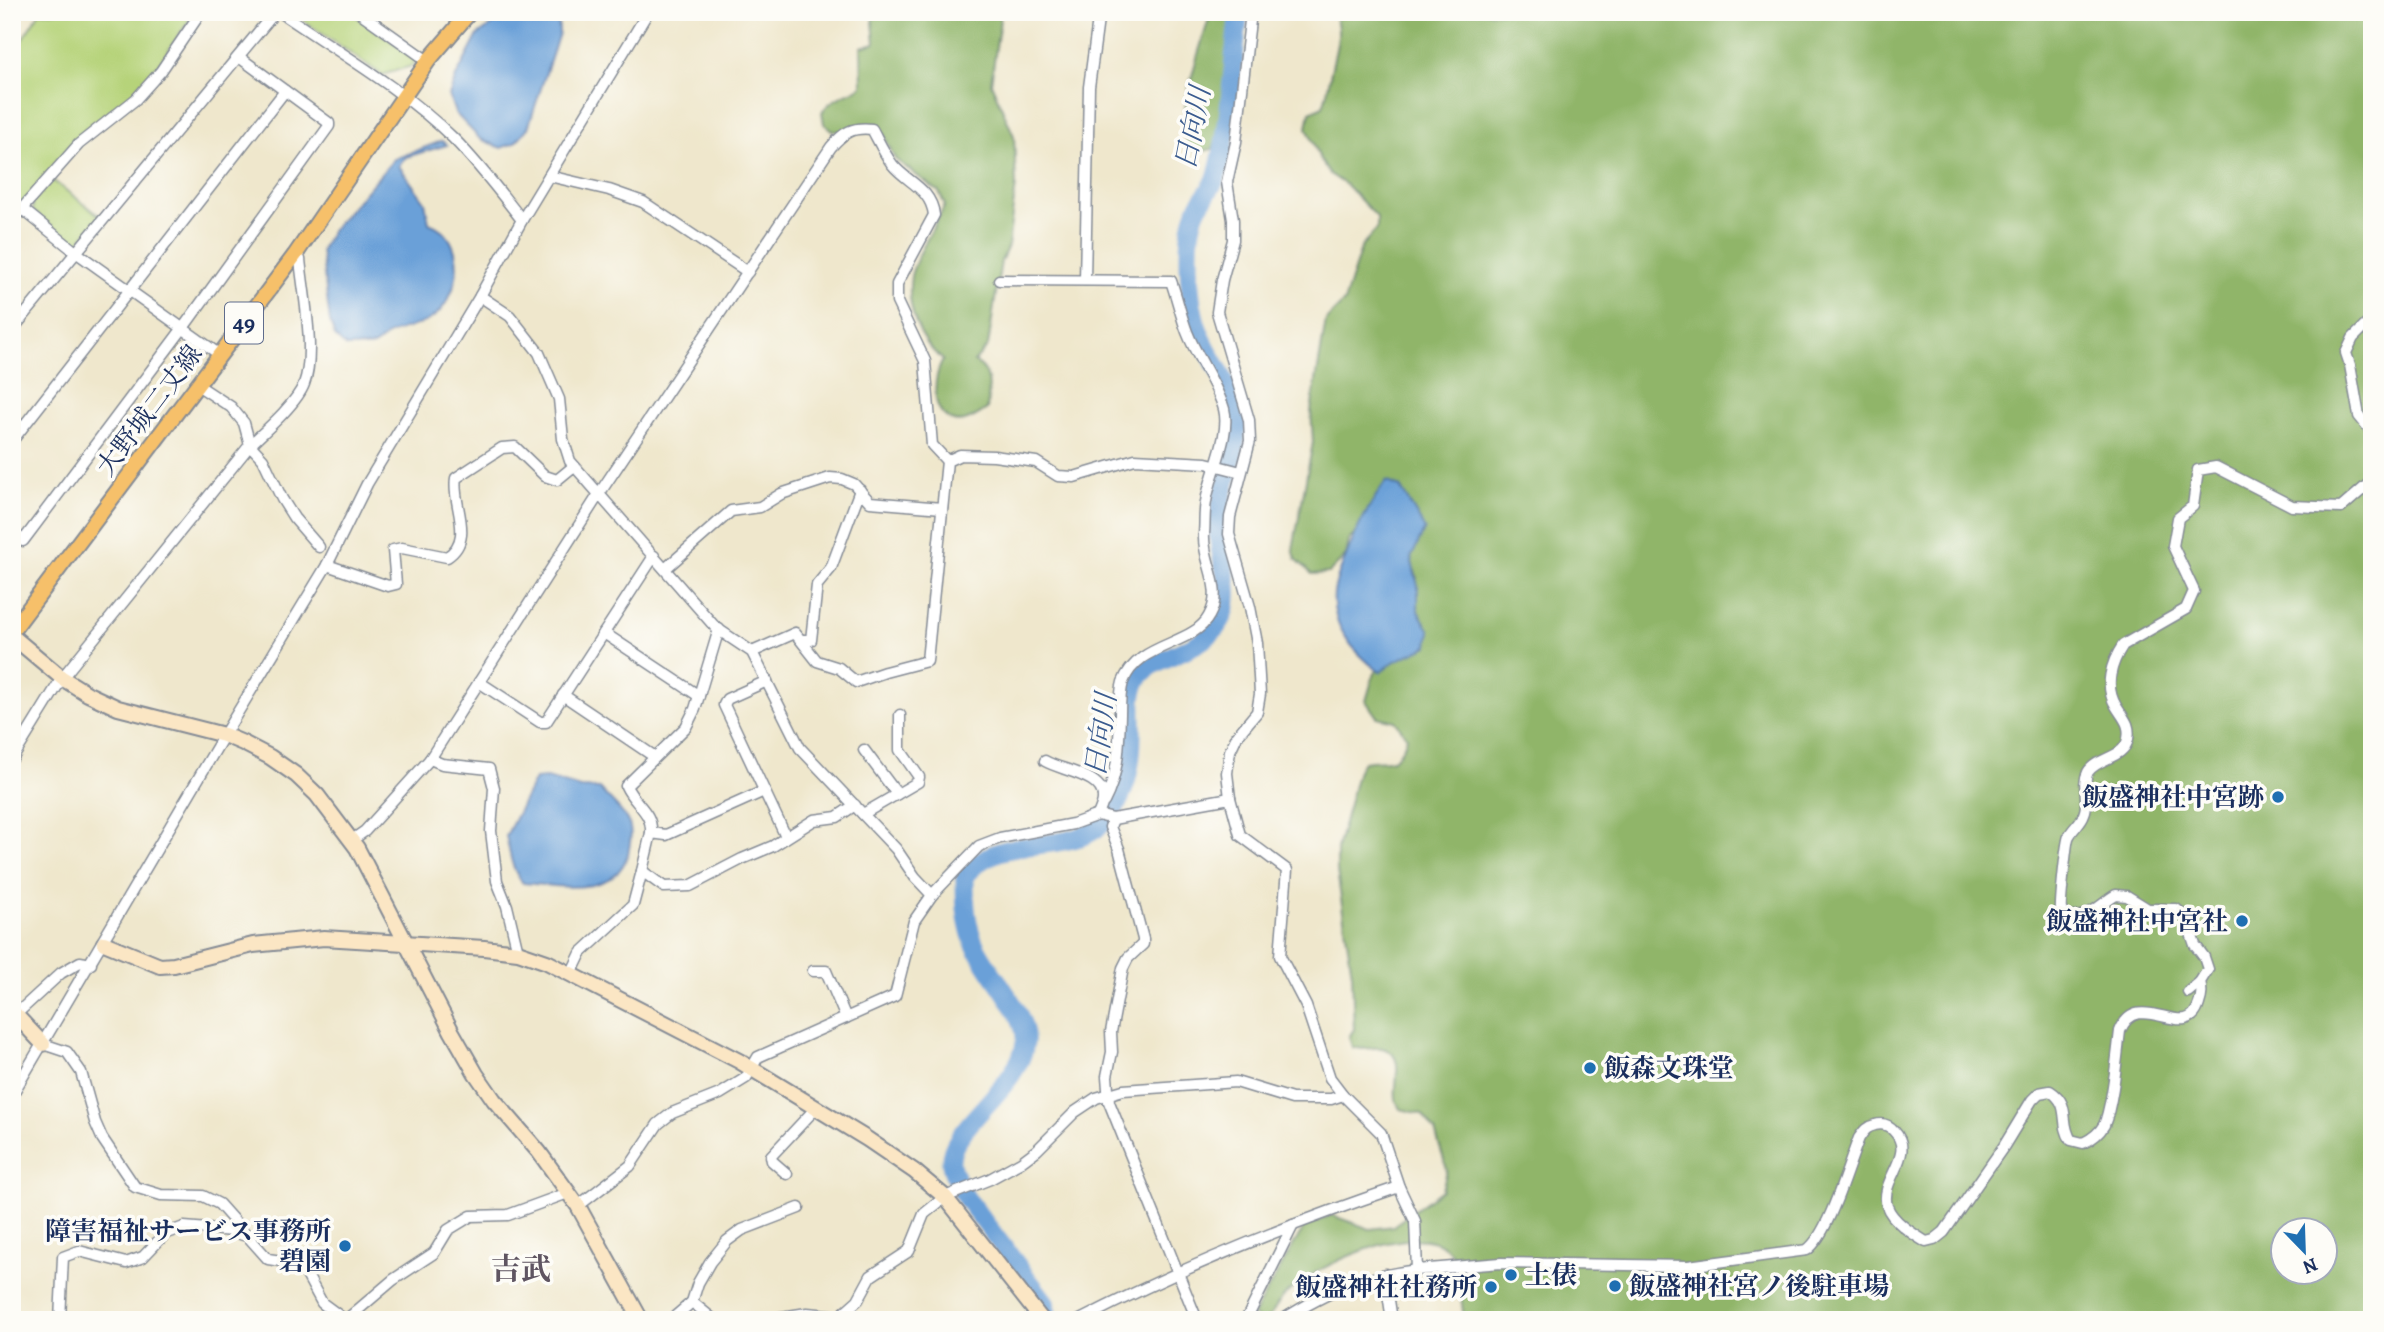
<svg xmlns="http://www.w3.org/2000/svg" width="2384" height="1332" font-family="Alegreya,'Noto Serif JP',serif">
<rect width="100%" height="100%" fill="#fdfcf7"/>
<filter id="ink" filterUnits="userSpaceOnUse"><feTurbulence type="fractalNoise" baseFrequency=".0143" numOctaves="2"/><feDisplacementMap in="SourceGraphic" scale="14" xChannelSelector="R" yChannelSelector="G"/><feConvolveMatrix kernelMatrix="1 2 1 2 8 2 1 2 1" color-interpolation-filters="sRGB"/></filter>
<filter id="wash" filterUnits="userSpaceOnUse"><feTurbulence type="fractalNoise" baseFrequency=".00686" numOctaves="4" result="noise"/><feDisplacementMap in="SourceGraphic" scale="28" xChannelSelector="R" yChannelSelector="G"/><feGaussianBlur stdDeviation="1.57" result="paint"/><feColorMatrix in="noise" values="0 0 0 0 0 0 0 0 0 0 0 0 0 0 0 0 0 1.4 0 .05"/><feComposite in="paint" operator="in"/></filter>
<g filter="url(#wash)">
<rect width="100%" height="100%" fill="#efe7cc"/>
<g fill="#b6d379" stroke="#68816c" stroke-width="2">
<polygon points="40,12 195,12 159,64 136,93 77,140 12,217 12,127 18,119 12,110 12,55"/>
<polygon points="291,12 350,12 418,59 412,66 382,75"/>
<polygon points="51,179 100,216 76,246 33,211 33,200"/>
</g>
<g fill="#90b569" stroke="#567264" stroke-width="2" fill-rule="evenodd">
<path d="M872,12H1001L991,83L1014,136L1016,185L1008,246L1001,261L988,346L974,362C993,369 989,392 987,409C978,415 963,426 951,420C929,410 934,376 943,360C918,341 906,306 911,276C914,259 937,222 945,205L939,192L895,159L883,133L833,131L824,124L822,112C832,97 848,95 862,86L861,47L875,43Z"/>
<path d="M1211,12H1237L1223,123L1213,149L1200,152L1193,150C1190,145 1186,141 1185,136C1179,105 1202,43 1211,12Z"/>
<path d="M1333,12H2372V1320H1465C1458,1299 1464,1263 1446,1248C1413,1220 1313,1267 1287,1293C1279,1301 1273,1310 1268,1320H1258L1253,1315L1304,1227L1331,1215L1370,1229L1393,1226L1442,1190L1447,1170L1435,1131L1422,1114L1400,1109C1399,1107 1396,1100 1396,1099C1393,1083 1406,1057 1385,1049C1375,1045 1365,1052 1352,1047L1349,1037L1354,1029L1352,974L1337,871V849L1358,770L1363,762C1388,757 1397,769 1407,737L1395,721L1377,717L1366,701L1373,677L1414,609V584L1417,577L1414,569L1367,522L1349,540L1346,556L1329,573L1312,574L1296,559L1293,549L1313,442L1311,411L1326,320L1344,302L1362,245L1377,229V217L1346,185L1330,174L1320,159L1307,128L1310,112L1323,106C1328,93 1329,81 1332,67C1336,47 1343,31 1333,12ZM2282,1230H2324V1272H2282Z"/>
</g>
<g fill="#6ba0d8" stroke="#43689b" stroke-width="2">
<polygon points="510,12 558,12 559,33 528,128 515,143 501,148 480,139 455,113 449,96 456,77 478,35"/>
<path d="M442,141L447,145L406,157L399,166L425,202L429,223C469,237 462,297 432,318C419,327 400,328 386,336C382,339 378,344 373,346C365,348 354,346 346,347L335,337L330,322L321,250L332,230L394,159Z"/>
<path d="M1386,481L1400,487L1425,529L1411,558L1418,586V611L1430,631L1428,646L1395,661L1380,672C1354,653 1327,623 1335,587C1337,577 1342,566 1346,557C1356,529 1369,505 1386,481Z"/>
<path d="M547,778L580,788L600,789C609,800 622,809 628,822C633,831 630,844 628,854C615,898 558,886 523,883C511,870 510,852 506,836L535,779Z"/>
</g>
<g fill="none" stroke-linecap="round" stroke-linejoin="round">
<polyline stroke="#6ba0d8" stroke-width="3.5" points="600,1320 614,1312"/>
<path stroke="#6ba0d8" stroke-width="19" d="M1049,1320L1045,1302L966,1198C960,1188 953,1176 951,1164C947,1128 1019,1089 1025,1043C1029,1012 984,971 973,940C965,919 965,897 965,876C1003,826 1077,863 1111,814C1127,791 1132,761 1132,734C1133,717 1129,697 1137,681C1151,652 1213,654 1225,611C1233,583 1218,556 1218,528C1218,488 1244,448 1235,408C1229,383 1211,359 1201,336C1190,312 1189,280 1189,253C1189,238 1191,220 1198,207C1204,196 1214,187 1217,175C1231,126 1232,64 1239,12"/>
</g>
</g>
<g filter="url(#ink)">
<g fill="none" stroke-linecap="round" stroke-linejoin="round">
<g stroke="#858b95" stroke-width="13">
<g id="street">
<path d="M280,12C338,52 403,89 453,138C479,164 500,192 522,220"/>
<polyline points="359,12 428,61"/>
<polyline points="549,176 609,190 643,202 748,272"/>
<polyline points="21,208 77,253 220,355"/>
<polyline points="12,220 79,144 136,99 161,71 201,12"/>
<path d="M999,280L1171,281C1177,298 1181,316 1187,332C1197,358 1216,382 1224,409C1231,436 1210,474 1206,502C1204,512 1205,523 1204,534C1202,562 1225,588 1209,616C1193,646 1138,642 1123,682C1120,692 1120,704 1120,714C1119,746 1119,773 1104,802"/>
<polyline points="1085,280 1089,87 1099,12"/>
<polyline points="480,296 510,316 539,353 559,399 563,439 570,461 716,628 752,652 800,748 896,849 915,877 932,895"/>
<polyline points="2372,327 2367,324 2353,338 2346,353 2350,365 2359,416 2372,432"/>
<polyline points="12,330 275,12"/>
<polyline points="199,386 231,407 244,423 250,445 263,459 282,499 294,518 319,547"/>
<polyline points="12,441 285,91"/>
<polyline points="12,531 23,541 183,328 329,126 329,123 239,57"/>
<polyline points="327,565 367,484 480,296 522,220 648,12"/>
<polyline points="665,569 731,511 760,507 781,494 830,478 842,479 854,484 870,502 942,508"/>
<polyline points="604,633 699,696"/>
<polyline points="801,640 811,640 817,585 831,568 860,490"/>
<polyline points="752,652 795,633 817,661 839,668 856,682 885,672 927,661 947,461 960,455 994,456 1036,462 1058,476 1074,477 1135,459 1206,463 1241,472"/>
<polyline points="767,681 727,699 724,705 786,837"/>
<polyline points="479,682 540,722 546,722 654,556"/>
<polyline points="563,695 655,757"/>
<polyline points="864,750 897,794"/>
<path d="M12,759L62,678L250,445C265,431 297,403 304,384C316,353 303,292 300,259L295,255"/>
<path d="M1045,761C1062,771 1105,775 1103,799C1103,804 1100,810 1098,815"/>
<polyline points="1230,798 1227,773 1230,751 1237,736 1257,712 1260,694 1257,643 1250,607 1229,534 1230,517 1250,441 1249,420 1217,312 1222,280 1233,240 1233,220 1227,182 1236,142 1251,12"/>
<polyline points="863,814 918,782 919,777 900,750 900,715"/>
<polyline points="1113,819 1110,827 1119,849 1143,939 1143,944 1128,958 1123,968 1111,1032 1112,1052 1107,1076 1109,1102 1197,1320"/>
<path d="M651,833C653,812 634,804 626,786L686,727L695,709L719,629"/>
<polyline points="352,840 365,831 430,759"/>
<polyline points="642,871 651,833 666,835 764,791"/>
<path d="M518,952L507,906L497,881L491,831L494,788L489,769L442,764L430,759L599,494L831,147C844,132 852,127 872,129C878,140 884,153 892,164C906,182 931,188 934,215L897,284V302L925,361L932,445L947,461"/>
<polyline points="813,971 826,971 846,1018"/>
<polyline points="571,974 581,953 633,905 642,871 664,887 690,886 742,859 773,846 814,820 837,817 855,805"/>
<polyline points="2188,992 2200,982"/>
<polyline points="13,1017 61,973 80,962 91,964"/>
<polyline points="43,1044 67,1052 81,1072 95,1122 102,1138 135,1187 161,1195 203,1196 219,1204 268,1259 301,1264 322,1303 345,1320"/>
<path d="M12,1095L224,735L327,565L388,586L396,584L393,550L402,548L447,557C476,538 451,504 456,478L502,448L515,447L545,476L557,480L574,466"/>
<polyline points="787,1174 772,1161 771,1156 816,1108"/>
<path d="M578,1206L630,1166L658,1124L672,1113L720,1094L746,1078L758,1057L895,996L914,921L932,895L979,846L1000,838L1073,824L1098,815L1113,819L1230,798L1240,835L1287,870L1280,956L1306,1006L1330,1078L1343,1095L1381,1133L1399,1187L1415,1221L1417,1270C1361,1277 1330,1290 1282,1320"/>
<path d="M1417,1270L1501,1263L1688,1266L1807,1250C1829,1234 1848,1165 1859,1138C1864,1131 1866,1127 1875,1125C1882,1123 1889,1125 1894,1131C1917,1155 1879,1179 1887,1206C1892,1221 1913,1234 1926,1242L1934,1240L1944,1232L2004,1146L2032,1100L2039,1093L2050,1091C2072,1105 2059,1122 2071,1140L2083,1143C2092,1139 2099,1134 2104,1125C2113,1104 2117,1055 2120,1031C2138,986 2187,1045 2199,1004C2202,995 2202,991 2200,982L2208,969L2204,957L2195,945L2185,916L2176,909H2148L2127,896L2116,895C2103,902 2091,917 2075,917C2069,917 2064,915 2061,910C2060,906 2066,841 2069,836C2073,828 2081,823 2084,814C2090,801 2081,785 2088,772C2097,757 2124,759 2128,739C2131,724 2123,718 2116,706C2104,686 2111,663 2123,645L2186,609L2194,591L2173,546L2178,518L2193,506L2198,470L2216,467L2292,506L2341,508L2372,481"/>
<polyline points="1385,1274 1392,1320"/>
<polyline points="692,1302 714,1320"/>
<polyline points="60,1320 63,1257 79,1251 126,1263 143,1257 165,1234 184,1227 233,1231 243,1235"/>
<polyline points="346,1320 393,1280 434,1253 448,1230 471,1216 508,1215 568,1193"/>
<polyline points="671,1320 692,1302 698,1283 710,1262 727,1241 742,1230 799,1208"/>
<polyline points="763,1320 807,1313 840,1316"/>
<polyline points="839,1320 840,1316 858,1300 871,1276 909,1251 924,1214 945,1197 990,1179 1021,1162 1037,1150 1075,1112 1096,1098 1123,1090 1236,1082 1292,1099 1331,1099 1343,1095"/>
<path d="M1080,1320C1183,1267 1289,1224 1399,1187"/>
<polyline points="1246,1320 1293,1225"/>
</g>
</g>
<g stroke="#858b95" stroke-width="18">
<g id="secondary">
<polyline points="12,636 62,678 88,694 118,708 224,735 243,743 270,757 296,775 317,795 357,848 452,1032 476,1074 494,1100 539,1152 578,1206 641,1320"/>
<polyline points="104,943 160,966 174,965 253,945 324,938 484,948 518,952 547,962 739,1061 867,1139 914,1171 945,1197 1042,1320"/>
<polyline points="12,1011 43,1044"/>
</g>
</g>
<g stroke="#858b95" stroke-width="18">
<polyline id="primary" points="12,631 295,255 428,61 470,12"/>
</g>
<use href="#street" stroke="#fff" stroke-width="10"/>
<use href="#secondary" stroke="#fbe6c4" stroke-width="14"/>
<use href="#primary" stroke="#f6c06b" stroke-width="14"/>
</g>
</g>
<g fill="#1f6fb2" stroke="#fdfcf7" stroke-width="2.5">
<circle cx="2278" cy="797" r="7"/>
<circle cx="2242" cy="921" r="7"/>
<circle cx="1590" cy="1068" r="7"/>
<circle cx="345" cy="1246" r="7"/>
<circle cx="1511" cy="1275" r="7"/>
<circle cx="1615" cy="1286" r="7"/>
<circle cx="1491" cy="1287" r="7"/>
</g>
<g text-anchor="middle" stroke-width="7" stroke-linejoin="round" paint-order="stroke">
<rect fill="#fdfcf7" stroke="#5f6c8c" stroke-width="2" x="225" y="302.5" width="38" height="41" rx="5"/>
<g font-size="24" font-weight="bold" fill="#1b2f5e">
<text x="244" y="331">49</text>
</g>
<g font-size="26" fill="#1b2f5e" stroke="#fdfcf7">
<text transform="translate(149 410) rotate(-53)" y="9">大野城二丈線</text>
</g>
<g font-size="26" font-weight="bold" fill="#1b2f5e" stroke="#fdfcf7" text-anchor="end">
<text x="2264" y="806">飯盛神社中宮跡</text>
<text x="2228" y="930">飯盛神社中宮社</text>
<text x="1604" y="1077" text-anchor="start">飯森文珠堂</text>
<text x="331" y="1240">障害福祉サービス事務所<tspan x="331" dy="30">碧園</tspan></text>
<text x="1525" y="1284" text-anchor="start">土俵</text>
<text x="1629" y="1295" text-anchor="start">飯盛神社宮ノ後駐車場</text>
<text x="1477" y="1296">飯盛神社社務所</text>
</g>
<g font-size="28" font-style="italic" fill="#3b5c8f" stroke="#fdfcf7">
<text transform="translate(1192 128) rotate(-79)" y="10">日向川</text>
<text transform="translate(1100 735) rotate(-82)" y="10">日向川</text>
</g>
<g font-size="30" font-weight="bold" fill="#5f5562" stroke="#fdfcf7">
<text x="521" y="1279">吉武</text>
</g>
</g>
<rect width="2384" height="1332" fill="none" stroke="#fdfcf7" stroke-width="42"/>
<g transform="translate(2304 1251) rotate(157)"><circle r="33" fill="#fdfcf7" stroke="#a3aaba" stroke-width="2"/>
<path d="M0-5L12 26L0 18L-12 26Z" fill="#1f6fb2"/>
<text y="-10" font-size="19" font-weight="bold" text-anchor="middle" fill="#1b2f5e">N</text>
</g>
</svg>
